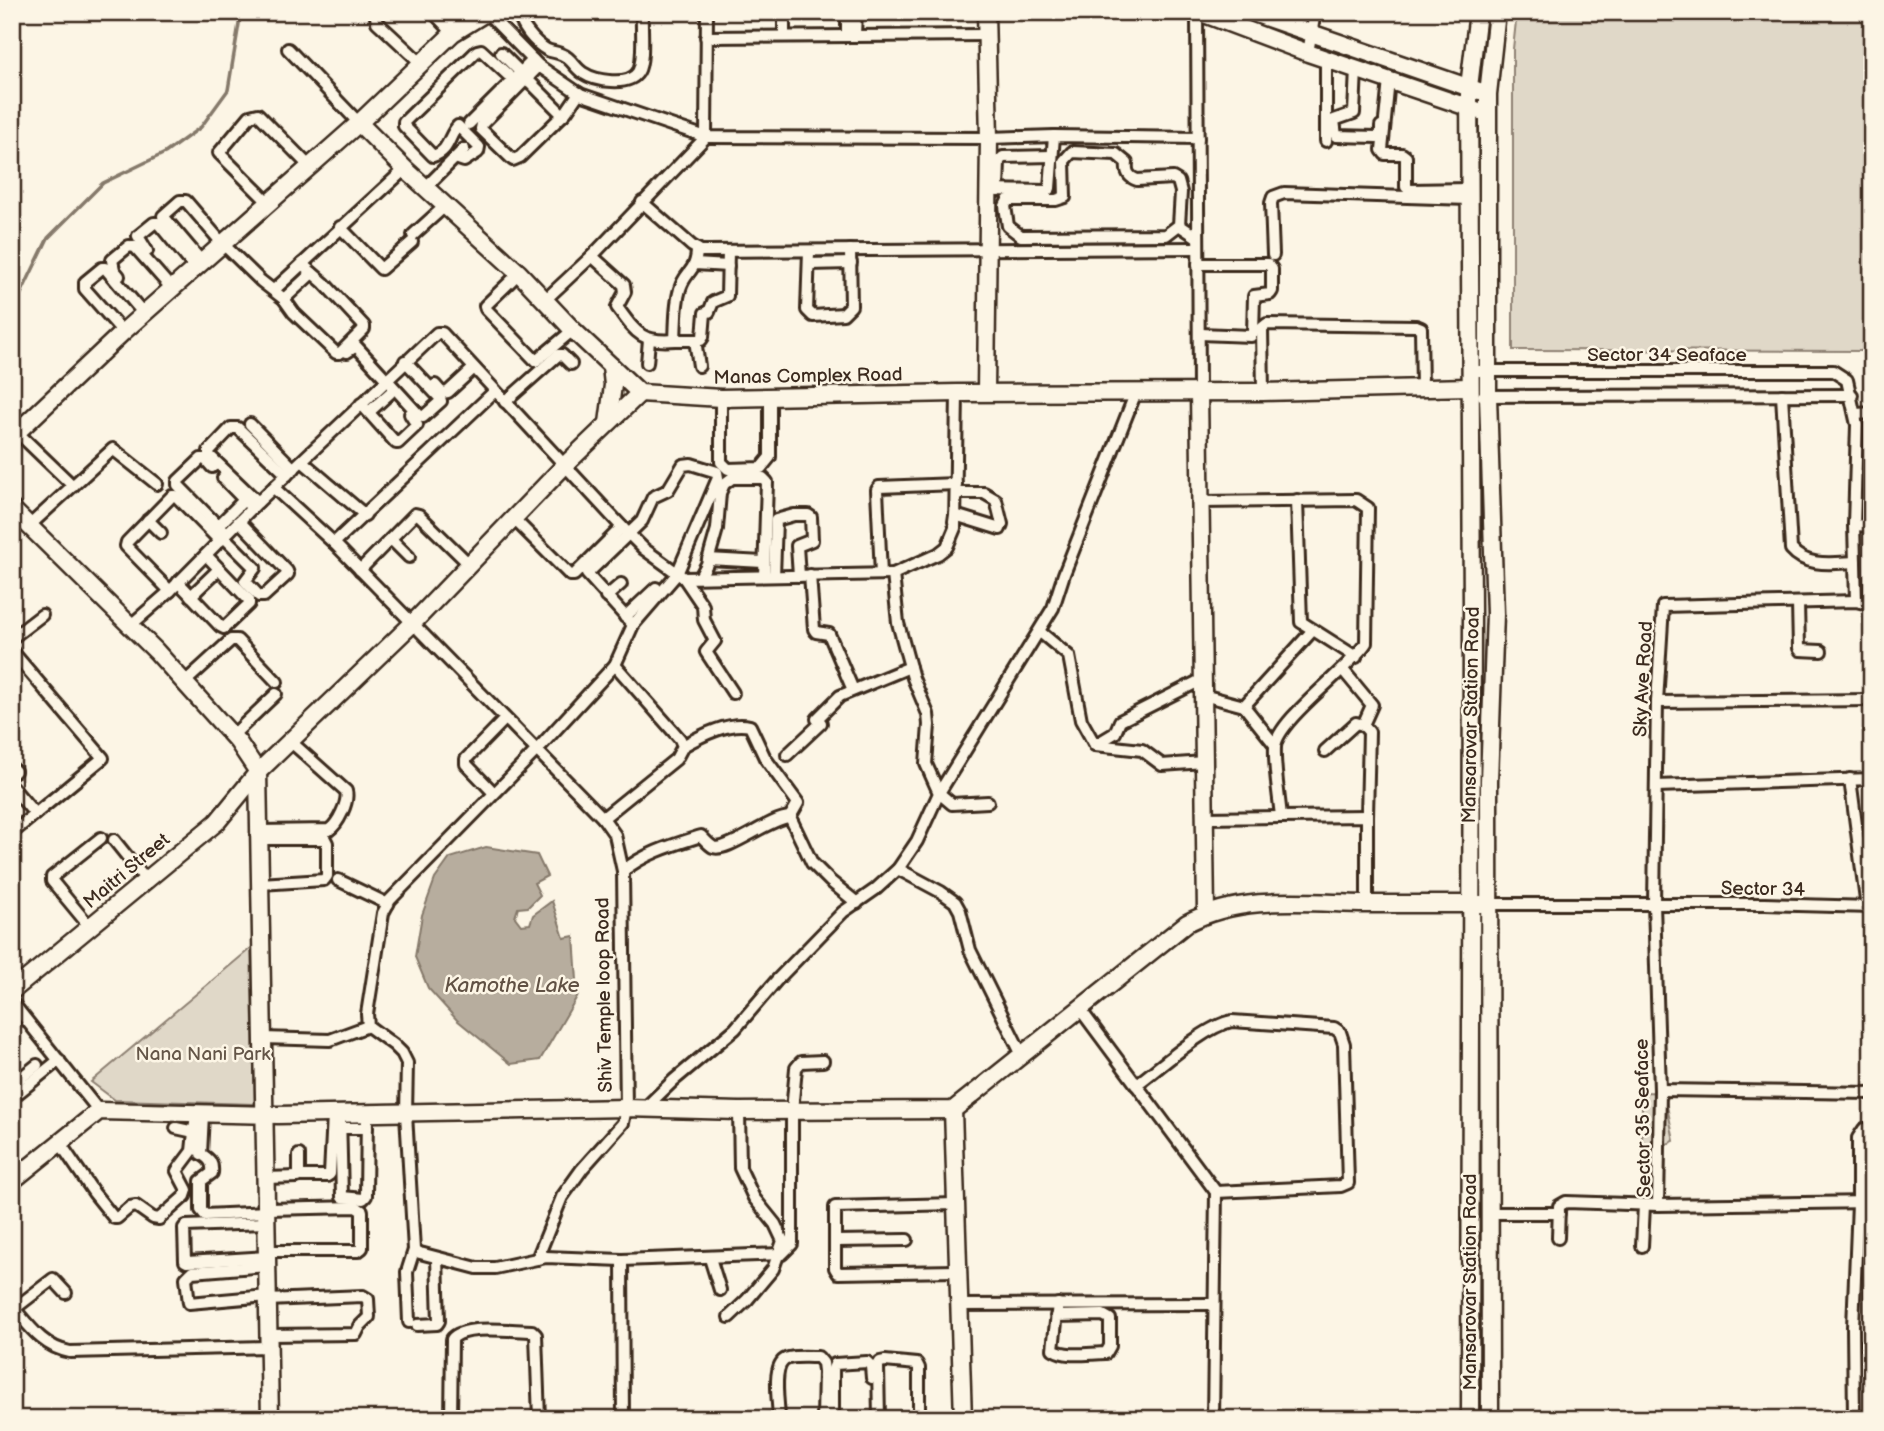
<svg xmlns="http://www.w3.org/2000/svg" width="1884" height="1431" font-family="'Balsamiq Sans',sans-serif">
<rect width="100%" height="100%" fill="#fcf5e5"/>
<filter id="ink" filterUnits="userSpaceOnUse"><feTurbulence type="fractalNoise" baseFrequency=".0143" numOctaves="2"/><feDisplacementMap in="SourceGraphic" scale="14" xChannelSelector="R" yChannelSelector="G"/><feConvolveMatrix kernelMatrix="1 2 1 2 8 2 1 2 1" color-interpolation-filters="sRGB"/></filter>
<g filter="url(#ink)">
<g fill="#e0d8c8" stroke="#8e8173" stroke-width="2">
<polygon points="1517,12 1872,12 1872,351 1513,350 1513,49"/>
<polygon points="251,948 255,1104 115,1100 91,1082"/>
<polygon points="1642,1092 1671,1093 1666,1101 1674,1141 1642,1155"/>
<polygon points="1862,1217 1872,1217 1872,1418 1866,1418"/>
</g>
<polygon fill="#b7ad9e" stroke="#85796b" stroke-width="2" points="486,847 537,855 547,876 534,883 540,895 528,907 518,908 515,917 521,925 530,924 533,915 552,901 564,938 574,936 578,995 540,1060 511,1064 457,1020 428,988 415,957 422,915 435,879 450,858"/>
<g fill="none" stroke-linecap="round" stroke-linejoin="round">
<polyline stroke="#85796b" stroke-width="3.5" points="12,307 16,304 48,238 103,183 165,153 201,127 228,90 241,12"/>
<g stroke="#3b2a1e" stroke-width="16">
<g id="street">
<polyline points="381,12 376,17 377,22 422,64"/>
<polyline points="433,12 453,33"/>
<polyline points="444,12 460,27"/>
<path d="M519,12C520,26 535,43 547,50C552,52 558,52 563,55C571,58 575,68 583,73C595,81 629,87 638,72C645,60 641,26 642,12"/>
<polyline points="784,12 784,36"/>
<polyline points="847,12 847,35"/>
<polyline points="1197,12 1199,392"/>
<polyline points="487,13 539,66 580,94 706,137 989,138 1054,136 1198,138"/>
<polyline points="855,35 856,12"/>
<polyline points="706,37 986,35"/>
<polyline points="288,49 359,123"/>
<polyline points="501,53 520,72"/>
<polyline points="1308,53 1315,12"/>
<polyline points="539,66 482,124 481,129 513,160 520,157 566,112 579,93"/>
<polyline points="1356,69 1354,113 1334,120 1336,136 1377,137 1381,134 1381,126"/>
<polyline points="527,79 563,115"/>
<polyline points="1389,80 1382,150 1385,154 1402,154 1406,157 1406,187 1410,190 1469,189"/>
<polyline points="469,124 533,60"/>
<polyline points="1326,141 1326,59"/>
<path d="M455,158L464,161L478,152L479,147L458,126C448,136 450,151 433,156L404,126V122L477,51L481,50L508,75"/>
<polyline points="426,187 464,149"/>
<polyline points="988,190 1047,191 1050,188 1054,136"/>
<polyline points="998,191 999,161 1003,157 1052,156"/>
<polyline points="642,202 692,246 701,251 708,251 1197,248"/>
<polyline points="269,203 219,153 250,116 258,114 310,167"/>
<path d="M1179,225L1166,235L1021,236L1008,226L1005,206L1008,200H1056L1065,197L1064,161L1072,152L1116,154L1127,163C1126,171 1128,177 1137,180L1173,178L1178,181L1181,192L1179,225L1197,237"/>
<polyline points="340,227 381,269 412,242"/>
<polyline points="413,235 445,206"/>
<polyline points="147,251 138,236 154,223 158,223 195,268"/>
<polyline points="809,251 807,310 813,316 843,314 851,306 850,250"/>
<polyline points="1273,255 1271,203 1273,197 1284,193 1469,199"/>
<path d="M592,256L624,285L625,292L617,307C636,333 641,343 675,340C676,323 675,305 680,289C685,271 697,272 697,249"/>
<polyline points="202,262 163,216 180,201 186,201 222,243 261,281 284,299 294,313 336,353 340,353 364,329 364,326 324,283 302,264"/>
<polyline points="695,264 728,266"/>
<polyline points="809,264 851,263"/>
<polyline points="1198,264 1268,264 1272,269 1272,291 1270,294 1254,296 1253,333 1251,336 1200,334"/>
<polyline points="519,273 485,306 486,309 536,361 573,330"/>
<polyline points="119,276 114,270 112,260 129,246 135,247 172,289"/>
<polyline points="274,290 405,169"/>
<polyline points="284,299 312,273"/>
<polyline points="545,300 592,256 706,137 707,12"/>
<polyline points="123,332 85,289 85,282 102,268 105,268 144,314"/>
<polyline points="675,340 701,340 703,337 705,313 709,312 713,302 727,296 728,251"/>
<polyline points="695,340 699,366"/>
<polyline points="347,352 356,346 420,416 423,417 441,401 440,398 405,361"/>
<polyline points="647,363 649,340"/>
<polyline points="1469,371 1833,371 1847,380 1857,425 1854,525 1856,601"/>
<polyline points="435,385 442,393 448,392 474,368"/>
<polyline points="1263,392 1262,328 1267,324 1416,326 1421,328 1422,389"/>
<path d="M1782,395L1791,549C1807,568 1833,563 1855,562"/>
<polyline points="1483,396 1852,395"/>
<polyline points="721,398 721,462 728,469 761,468 770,457 770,397"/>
<polyline points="505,402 558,355 562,355 571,364"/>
<polyline points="361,404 396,443 398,443 417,425 410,414"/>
<polyline points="369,412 390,393"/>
<polyline points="1856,414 1872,413"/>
<polyline points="250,424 294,469"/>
<polyline points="17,432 73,486"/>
<polyline points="302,461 365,515"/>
<polyline points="212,467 205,459 201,459 178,481 178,485 226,534"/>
<polyline points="223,478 252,508"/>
<polyline points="274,488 334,543 603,818 615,835 623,871 626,1108 623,1123 582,1169 562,1197 537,1259"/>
<polyline points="1297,500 1301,622 1356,657"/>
<polyline points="258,502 209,455 209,451 231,428 238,428 287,475"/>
<path d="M1201,502L1356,500L1368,508L1366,643C1348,670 1277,720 1275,747C1274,769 1279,795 1281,817L1367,816V904"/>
<polyline points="514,519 570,575 574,575 622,527"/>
<polyline points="148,520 161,533"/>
<polyline points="954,522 955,515 1000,529 1002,524 996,500 984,493 956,493"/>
<polyline points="1854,525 1872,526"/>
<polyline points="29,526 113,449 157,484"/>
<polyline points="218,526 244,500"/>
<polyline points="224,537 255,568 245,581 259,596 264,596 288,574 287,571 239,521"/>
<polyline points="391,539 409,557"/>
<polyline points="334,543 495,391"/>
<polyline points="708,559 763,562"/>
<polyline points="360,570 415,514 419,515 469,564"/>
<polyline points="881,574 877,490 879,487 956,484"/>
<polyline points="810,575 814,629 816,632 829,634 853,690"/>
<polyline points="774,576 776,520 794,515 808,515 811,517 812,540 797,546 799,576"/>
<polyline points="700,577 707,564 717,529 720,493 724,484 732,478 763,478 767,482 764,576"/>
<polyline points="684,578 703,606 704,620 715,641 706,652 733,693"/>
<polyline points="178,582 220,626 224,628 249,604 249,600 206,555"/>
<polyline points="170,591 126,546 127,542 172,496 176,496 220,541"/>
<polyline points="191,596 219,569"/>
<polyline points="606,597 621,584"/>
<polyline points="1798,603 1799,648 1800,650 1821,651"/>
<polyline points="625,617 656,588"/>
<polyline points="131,625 170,591 258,502 437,333 442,333 622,527 644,549 684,578 893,574 938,554 947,547 955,528 957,393"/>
<polyline points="633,625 587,574 642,521 653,497 668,490 683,465 691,464 717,472 718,478 677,574 633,625 615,665 536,751 390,900 383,913 367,1014 368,1026 394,1045 402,1053 407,1063 406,1114 414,1250 420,1253 477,1268 495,1268 546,1257 622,1260 782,1254 792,1244 792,1111 796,1068 801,1062 823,1061"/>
<polyline points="1040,632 1069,656 1081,720 1095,745 1142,750 1162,765 1204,762"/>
<polyline points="12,638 42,615"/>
<polyline points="12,651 103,758 12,833"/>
<polyline points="1343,670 1372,705 1363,725"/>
<polyline points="185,682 231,640 237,640 277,682"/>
<polyline points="1203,695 1244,706 1313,630"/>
<polyline points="1657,702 1872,700"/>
<polyline points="1244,706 1275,745"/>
<polyline points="232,736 276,694"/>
<polyline points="1095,745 1115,733 1120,721 1203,679"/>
<path d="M683,746C700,736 730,721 750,726L765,758L798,803L790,817"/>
<polyline points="1325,751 1356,723 1363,725 1369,732 1367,816"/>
<polyline points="787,755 821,723 817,719 840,696 910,667"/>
<polyline points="12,768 15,771 12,774"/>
<polyline points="1850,779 1867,908"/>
<polyline points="1656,786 1872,779"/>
<polyline points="12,787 35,814"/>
<polyline points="494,793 466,764 466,759 505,719"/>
<polyline points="988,802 952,804 939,793 1053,608 1064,574 1136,392"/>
<polyline points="603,818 676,759 683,746 680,739 615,665"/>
<polyline points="1205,818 1281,817"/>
<path d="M259,831L329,830C338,824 349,802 346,791L290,741"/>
<polyline points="259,839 325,839 327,843 327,876 324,880 260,884"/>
<polyline points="114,840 146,880"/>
<polyline points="898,869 941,892 955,902 960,911 970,950 1022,1055"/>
<path d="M623,871C645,853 673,845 701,836C704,839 709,845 713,847C727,853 769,818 790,817L812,863L830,881L857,903"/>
<polyline points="338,880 388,904"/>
<polyline points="1489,904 1765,904 1872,907"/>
<polyline points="90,927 52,881 52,877 101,838"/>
<polyline points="12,1002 99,1111"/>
<polyline points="1080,1009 1216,1192 1213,1419"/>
<polyline points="263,1038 330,1040 368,1026"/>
<polyline points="12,1085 37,1065"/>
<path d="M1136,1085C1161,1067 1203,1027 1232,1021L1334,1028L1340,1032L1344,1044L1348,1183L1341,1186L1216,1192"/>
<polyline points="1660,1090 1872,1093"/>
<polyline points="13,1097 59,1060"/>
<polyline points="645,1108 674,1080 735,1029 776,981 843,912 876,889 898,869 917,841 939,793 926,764 929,725 928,714 913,678 898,623 893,574"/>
<path d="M203,1114L201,1154C210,1159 213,1163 212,1173L201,1181V1210L205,1215L267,1212"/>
<polyline points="340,1114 342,1197 363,1199 366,1196 367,1114"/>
<polyline points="176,1128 194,1132"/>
<polyline points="340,1128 367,1128"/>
<polyline points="60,1143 94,1193 114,1218 117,1218 130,1207 136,1206 153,1218 159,1219 185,1196 187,1190 177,1171 192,1151 196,1113"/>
<polyline points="299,1155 299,1173 301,1176 327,1176 330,1174 333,1115"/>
<polyline points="266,1178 297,1177"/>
<polyline points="956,1204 835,1207 835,1268 838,1273 957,1271"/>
<polyline points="1658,1205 1660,1090 1654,904 1657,702 1663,606 1856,601 1872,605"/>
<polyline points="267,1209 356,1207 362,1211 362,1248 358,1251 267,1251"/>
<polyline points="1490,1213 1559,1213"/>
<polyline points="267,1223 186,1226 184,1228 185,1261 187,1262 267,1257"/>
<polyline points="1558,1238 1559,1206 1566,1202 1658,1205 1872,1202"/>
<polyline points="835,1241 907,1240"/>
<polyline points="1642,1246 1644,1205"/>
<polyline points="710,1258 720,1290"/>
<polyline points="622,1260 623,1419"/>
<polyline points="267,1266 192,1272 186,1278 189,1303 268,1296"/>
<polyline points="267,1300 363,1296 368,1299 369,1317 360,1326 356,1334 269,1335"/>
<polyline points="958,1305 1213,1304"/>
<path d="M12,1306C30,1327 43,1347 70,1352L269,1347"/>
<polyline points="14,1309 53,1279 66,1293"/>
<path d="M1056,1316L1103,1315L1110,1319V1346L1106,1353C1089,1353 1067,1358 1053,1349L1058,1304"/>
<polyline points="729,1317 747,1300 773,1269 783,1241 775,1224 754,1198 740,1168 739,1111"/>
<polyline points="409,1322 407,1272 414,1250"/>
<polyline points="417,1325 437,1324 439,1321 437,1258"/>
<path d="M451,1419L452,1339C464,1324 512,1331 532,1331L536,1335L539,1419"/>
<path d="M779,1419C779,1403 770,1361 789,1358C798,1356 809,1357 818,1357L823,1363L824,1371L823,1419"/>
<polyline points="833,1419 833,1369 835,1364 867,1362 871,1366 872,1378"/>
<polyline points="879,1419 878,1366 880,1362 885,1361 917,1364 919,1368 919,1419"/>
<polyline points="1854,1419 1853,1327 1858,1203 1858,1138 1864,1129 1872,1129"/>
</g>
</g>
<g stroke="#3b2a1e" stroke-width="21">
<g id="secondary">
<polyline points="1199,12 1308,53 1479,111"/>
<polyline points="1250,12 1479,91"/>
<polyline points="359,123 405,169 519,273 573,330 640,393 721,398 957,393 1263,392 1469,387"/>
<polyline points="986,392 989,138 986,12"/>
<polyline points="1199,392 1206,913"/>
<polyline points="608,423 613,385 611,366"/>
<polyline points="12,437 123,332 359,123 453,33 487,12"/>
<polyline points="12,509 156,651 238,742 258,772 270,1419"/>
<polyline points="12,991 217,822 258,772 412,624 565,465 640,393"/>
<polyline points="953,1110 963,1419"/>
<path d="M12,1181L99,1111L278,1115L626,1108L739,1111L953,1110L1187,923C1243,894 1305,903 1366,904C1407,904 1448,904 1489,904"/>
<polyline points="1470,1419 1472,613 1469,87 1478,12"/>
<polyline points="1490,1419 1489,781 1495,614 1488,396 1488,94 1497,12"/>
</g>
</g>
<use href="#street" stroke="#fcf5e5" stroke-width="10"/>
<use href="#secondary" stroke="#fcf5e5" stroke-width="16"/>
</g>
</g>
<g text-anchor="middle" stroke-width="5" stroke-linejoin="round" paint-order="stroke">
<g font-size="19" fill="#3b2a1e" stroke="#fcf5e5">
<text x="1667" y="361">Sector 34 Seaface</text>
<text transform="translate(808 375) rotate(-1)" y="7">Manas Complex Road</text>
<text transform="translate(1642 679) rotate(-87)" y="7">Sky Ave Road</text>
<text transform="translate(1470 715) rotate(-89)" y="7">Mansarovar Station Road</text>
<text transform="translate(126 870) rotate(-40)" y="7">Maitri Street</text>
<text transform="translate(1763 888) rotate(1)" y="7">Sector 34</text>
<text transform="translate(603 995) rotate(-91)" y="7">Shiv Temple loop Road</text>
<text transform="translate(1642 1118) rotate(-91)" y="7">Sector 35 Seaface</text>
<text transform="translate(1469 1282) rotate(-90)" y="7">Mansarovar Station Road</text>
</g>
<g font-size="19" fill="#645648" stroke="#fcf5e5">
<text x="203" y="1060">Nana Nani Park</text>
</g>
<g font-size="21" font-style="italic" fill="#605144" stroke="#fcf5e5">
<text x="512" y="992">Kamothe Lake</text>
</g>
</g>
<rect width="1884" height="1431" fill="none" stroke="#fcf5e5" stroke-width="42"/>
<rect x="21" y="21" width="1842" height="1389" fill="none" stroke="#3b2a1e" stroke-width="2.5" filter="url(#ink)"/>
</svg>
